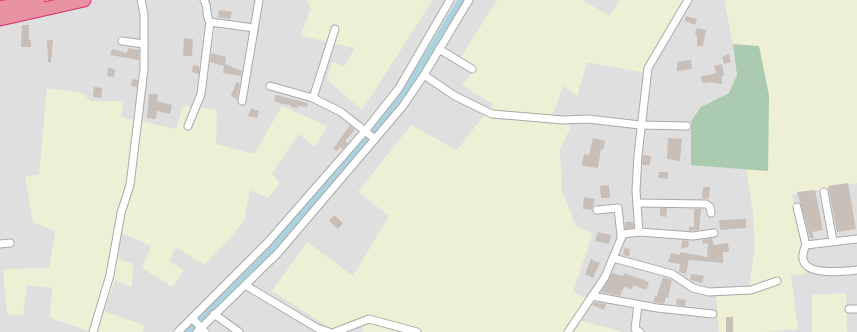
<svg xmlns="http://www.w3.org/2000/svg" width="857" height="332" font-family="'Archivo Narrow',sans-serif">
<rect width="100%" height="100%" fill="#f2efe9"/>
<rect fill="#e0dfdf" x="0" y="0" width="857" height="332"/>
<g fill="#eef0d5">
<polygon points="307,0 433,0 362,110 327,80 332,62 344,66 355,48 300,36 311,9"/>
<polygon points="497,0 583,0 609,16 620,0 683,0 645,73 587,62 577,96 563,86 551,119 571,126 560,150 562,191 576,227 593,233 573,292 591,300 579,320 623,332 363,332 363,317 341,332 336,332 272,291 307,242 353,276 389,216 358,192 411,125 457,150 493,104 462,85 472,73 458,62"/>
<polygon points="724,0 857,0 857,183 792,194 806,274 791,275 798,329 766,332 719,332 716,293 749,287 755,246 753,213 746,169 768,170 769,96 759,47 733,44"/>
<polygon points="47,88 83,93 90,101 124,101 121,117 176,129 183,105 217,110 216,144 254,154 282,106 327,126 315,147 299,134 272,173 280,184 268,198 250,190 244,221 224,245 204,265 176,247 169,261 184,270 172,287 142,268 151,246 122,233 114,257 133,264 132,287 115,280 104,311 145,326 142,332 92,332 50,318 52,288 27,285 23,315 7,314 3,269 49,268 55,231 33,222 25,176 39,175"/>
<polygon points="846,293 847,332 812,332 812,295"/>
</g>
<polygon fill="#aacbaf" points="733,44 759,46 769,96 768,171 691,165 691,121 701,107 729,93 737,75"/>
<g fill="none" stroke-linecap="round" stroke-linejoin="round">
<polyline stroke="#aad3df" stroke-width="8" points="187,332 269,253 402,98 462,0"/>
</g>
<g fill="#c7bfb8">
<polygon points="219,10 232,12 230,19 218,17"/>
<polygon points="686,16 697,19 695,25 685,21"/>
<polygon points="22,25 29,25 29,40 31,40 31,47 21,47"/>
<polygon points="697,28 706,30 703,46 697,46 697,35 695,34"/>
<polygon points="184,38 193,39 192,56 183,56"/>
<polygon points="47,40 53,40 51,62 48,62"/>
<polygon points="128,48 139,50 139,60 110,55 112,49 127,53"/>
<polygon points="211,53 226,57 225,64 242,71 241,76 223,73 224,66 210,62"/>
<polygon points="729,54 731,62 724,64 722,57"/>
<polygon points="691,60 692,69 677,71 677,62"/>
<polygon points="722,64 724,76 722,76 722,84 713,83 713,82 702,83 701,76 714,74 716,73 714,66"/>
<polygon points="193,65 199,66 199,74 192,72"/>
<polygon points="108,68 115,69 114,77 107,76"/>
<polygon points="132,79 138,80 137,87 131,86"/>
<polygon points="236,82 240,84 237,99 231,96"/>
<polygon points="94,87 102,88 101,98 93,97"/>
<polygon points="149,94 158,94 157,101 172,105 170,114 157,111 156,119 147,118"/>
<polygon points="276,95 308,103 307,107 298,106 297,108 291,107 291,105 282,104 274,101"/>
<polygon points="251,108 259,111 257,118 248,116"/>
<polygon points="350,125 355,130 345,141 348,143 343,149 340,147 336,151 333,149"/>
<polygon points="593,138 605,141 603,150 601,149 598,168 582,166 584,154 589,155"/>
<polygon points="668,138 682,139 680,161 667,159"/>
<polygon points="643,155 651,156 650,165 642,165"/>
<polygon points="659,172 668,172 668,179 658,178"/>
<polygon points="848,183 856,229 837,232 828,186"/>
<polygon points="609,185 610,198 601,198 600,186"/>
<polygon points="703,187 710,187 709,199 702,198"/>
<polygon points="815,190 823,230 812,232 814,238 810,238 797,192"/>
<polygon points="584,197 595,199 592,210 583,209"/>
<polygon points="660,208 667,208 666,217 660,216"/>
<polygon points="694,209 701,209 699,230 689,231 689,227 694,227"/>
<polygon points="334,215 343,223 338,229 329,221"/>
<polygon points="746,219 746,228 720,230 719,220"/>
<polygon points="625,222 633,222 634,228 625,229"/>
<polygon points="598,232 611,235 609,244 595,241"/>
<polygon points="712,238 714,245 728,243 729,252 723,252 723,263 689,260 686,274 679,272 680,264 668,262 671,253 680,255 680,252 707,257 708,243 703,244 702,240"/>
<polygon points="682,240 689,241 688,247 681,249"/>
<polygon points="624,248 630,249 629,256 623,255"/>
<polygon points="591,259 600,263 593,278 585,274"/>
<polygon points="612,273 623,276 624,273 649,282 646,290 633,285 632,289 624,287 620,296 601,292"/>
<polygon points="691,274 704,276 702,283 690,280"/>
<polygon points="663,277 672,280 668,298 666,297 664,304 653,302 655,296 657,296"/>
<polygon points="677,299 686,300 685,306 676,305"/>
<polygon points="595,302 606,304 604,310 592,305"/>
<rect x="726" y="317" width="7" height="15"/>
</g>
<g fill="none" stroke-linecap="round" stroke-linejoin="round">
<g stroke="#a9a9a9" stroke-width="9">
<g id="street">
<polyline points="210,22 254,28"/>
<polyline points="335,29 313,98 341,112 375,139"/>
<polyline points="122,41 144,44"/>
<polyline points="439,49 472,69"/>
<polyline points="424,75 455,96 492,114 563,120 588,119 640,125 687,126"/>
<polyline points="270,86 313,98"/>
<polyline points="242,101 259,0"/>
<path d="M188,126L201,94L210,22C205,16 209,7 204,0"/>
<polyline points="824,192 833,241"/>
<polyline points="637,203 706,204 710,207 711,213"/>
<polyline points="797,207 806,245"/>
<polyline points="597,210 618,208 621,236"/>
<polyline points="639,232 636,191 638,155 648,68 688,0"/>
<path d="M857,239L806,245C790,278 838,272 857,270"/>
<polyline points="0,244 10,243"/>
<polyline points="613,258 672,274 693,288 709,292 751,290 777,281"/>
<polyline points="245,285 317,328 329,332"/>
<polyline points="592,296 657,308 713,314"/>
<polyline points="638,305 635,329 640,332"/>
<polyline points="849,309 857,309"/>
<polyline points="214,314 239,332"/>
<polyline points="192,318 205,332"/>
<polyline points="93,332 110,275 121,213 130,185 144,69 144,14 141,0"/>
<polyline points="178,332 268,242 365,131 399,88 450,0"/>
<polyline points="197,332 278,253 403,106 424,75 469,0"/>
<polyline points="335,332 369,319 417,332"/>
<polyline points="568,332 605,277 623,234 639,232 693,236 714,233"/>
</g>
</g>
<g stroke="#dc2a67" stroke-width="15">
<g id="highway">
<polyline points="0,8 38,0"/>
<polyline points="0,19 84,0"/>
</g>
</g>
<use href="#street" stroke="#fff" stroke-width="7"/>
<use href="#highway" stroke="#e892a2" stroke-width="13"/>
</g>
</svg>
